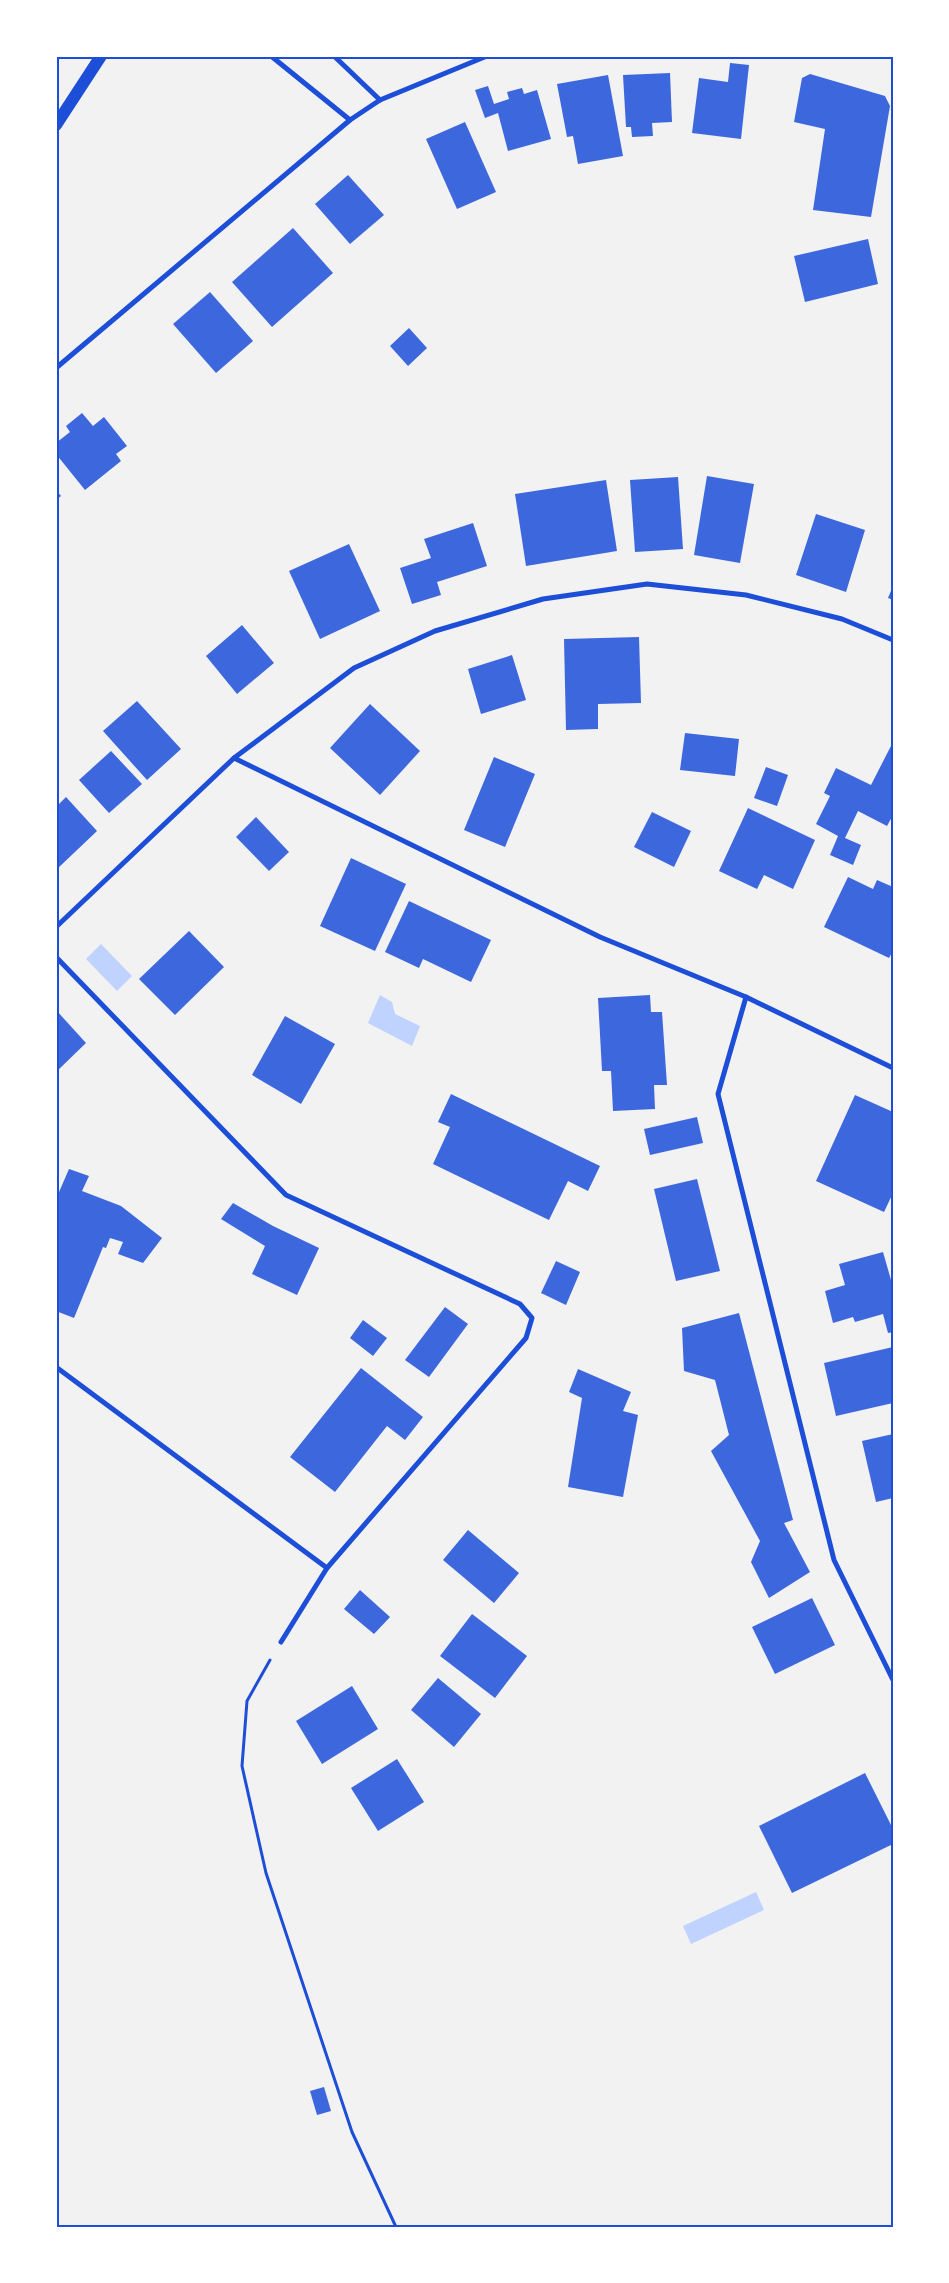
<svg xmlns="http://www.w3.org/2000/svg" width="949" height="2283" font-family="'PT Sans',sans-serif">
<rect width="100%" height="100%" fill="#f2f2f2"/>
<g fill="#bfd3fe">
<polygon points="101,944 132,976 117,991 86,959"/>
<polygon points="380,995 392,1002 395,1014 420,1026 412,1046 368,1023"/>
<polygon points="756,1892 764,1910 691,1944 683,1926"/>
</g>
<g fill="#3d67dc">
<polygon points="730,63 749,65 741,139 692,133 699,78 728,82"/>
<polygon points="670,73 672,122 652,123 653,136 632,137 631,127 626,127 623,75"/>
<polygon points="810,74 885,96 890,106 871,217 813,210 825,129 794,122 802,78"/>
<polygon points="608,75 623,156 578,164 573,136 567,137 557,84"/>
<polygon points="488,86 494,104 509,99 507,92 522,88 524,94 537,90 551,139 508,151 498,113 485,118 475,90"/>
<polygon points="465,122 496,192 457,209 426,139"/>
<polygon points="348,175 384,215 350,244 315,204"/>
<polygon points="293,228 333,273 272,327 232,282"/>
<polygon points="868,239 878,284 805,302 794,256"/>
<polygon points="210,292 253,341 216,373 173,324"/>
<polygon points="409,328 427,348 408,366 390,346"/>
<polygon points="82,413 93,426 104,417 127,446 116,454 121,461 85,490 56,454 56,443 70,432 66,426"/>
<polygon points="707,476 754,484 740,563 694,555"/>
<polygon points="678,477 683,549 635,552 630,480"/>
<polygon points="606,480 617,551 526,566 515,494"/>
<polygon points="56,490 61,496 56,500"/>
<polygon points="816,514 865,530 846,592 796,575"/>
<polygon points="473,523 487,566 437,582 441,595 412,604 400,568 431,558 424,539"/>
<polygon points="349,544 380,611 320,639 289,571"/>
<polygon points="893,586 893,600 888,598"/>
<polygon points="242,625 274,663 237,694 206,656"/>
<polygon points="639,637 641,703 598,704 598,729 566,730 564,639"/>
<polygon points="512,655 526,700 481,714 468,669"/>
<polygon points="137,701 181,749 147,780 103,731"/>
<polygon points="370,704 420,751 380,795 330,748"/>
<polygon points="685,733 739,739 735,776 680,770"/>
<polygon points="893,742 893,815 887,826 858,811 845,838 861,845 853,865 830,855 838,836 816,824 830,796 824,793 836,768 871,785"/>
<polygon points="111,751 142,784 109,813 79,780"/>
<polygon points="494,757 535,774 505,847 464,830"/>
<polygon points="766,767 788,775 777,806 754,798"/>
<polygon points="66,797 97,831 56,870 56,807"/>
<polygon points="748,808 815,840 793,889 764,875 757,889 719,871"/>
<polygon points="652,812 691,831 674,867 634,847"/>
<polygon points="256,817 289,852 269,871 236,837"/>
<polygon points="351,858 406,884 375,951 320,926"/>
<polygon points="848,877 873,889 877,880 893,887 893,951 889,958 824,927"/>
<polygon points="409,901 491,940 471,982 423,959 419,968 385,952"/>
<polygon points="189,931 224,967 175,1015 139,979"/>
<polygon points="650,995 651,1012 662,1012 667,1085 654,1085 655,1109 613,1111 611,1071 602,1071 598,998"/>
<polygon points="56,1010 86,1043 56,1072"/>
<polygon points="285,1016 335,1044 301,1104 252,1075"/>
<polygon points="451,1094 600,1166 588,1191 568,1181 549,1220 433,1164 450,1127 438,1122"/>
<polygon points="855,1095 893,1112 893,1193 884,1212 816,1181"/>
<polygon points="697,1117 703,1143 650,1155 644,1129"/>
<polygon points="69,1169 89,1176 82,1191 121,1206 162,1238 143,1263 118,1254 123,1242 110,1238 106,1248 103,1247 74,1318 56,1311 56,1199"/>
<polygon points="697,1179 720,1271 676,1281 654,1189"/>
<polygon points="233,1203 273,1226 319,1248 297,1295 252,1274 265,1246 221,1219"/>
<polygon points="883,1252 893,1287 893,1332 888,1333 883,1314 855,1322 853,1317 833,1323 825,1291 845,1285 839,1264"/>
<polygon points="556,1261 580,1272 566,1305 541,1293"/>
<polygon points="445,1307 468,1324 429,1377 405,1360"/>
<polygon points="739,1313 793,1520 784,1523 810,1572 769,1598 751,1562 760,1541 711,1451 729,1435 715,1380 684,1371 682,1328"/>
<polygon points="363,1320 387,1338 373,1356 350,1338"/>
<polygon points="893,1347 893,1403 836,1416 824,1363"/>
<polygon points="361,1368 423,1417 405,1440 387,1426 335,1492 290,1457"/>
<polygon points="578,1369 631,1392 623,1411 638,1415 623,1497 568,1487 582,1398 569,1392"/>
<polygon points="893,1434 893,1498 876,1502 862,1441"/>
<polygon points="468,1530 519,1573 494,1603 443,1560"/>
<polygon points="360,1590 390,1617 374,1634 344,1609"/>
<polygon points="812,1598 835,1645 775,1674 752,1627"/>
<polygon points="472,1614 527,1656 495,1698 440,1656"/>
<polygon points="438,1678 481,1714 454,1747 411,1710"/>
<polygon points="352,1686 378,1729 322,1764 296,1721"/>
<polygon points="397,1759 424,1802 378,1831 351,1788"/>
<polygon points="865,1773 893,1829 893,1844 792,1893 759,1826"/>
<polygon points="324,2087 331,2111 317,2115 310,2091"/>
</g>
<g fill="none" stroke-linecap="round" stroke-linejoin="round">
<polyline stroke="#1d4ed8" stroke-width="3" points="270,1660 247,1701 242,1766 266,1873 352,2132 396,2227"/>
<g stroke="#1d4ed8" stroke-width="5">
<polyline points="271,56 350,120"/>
<polyline points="334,56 380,100"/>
<polyline points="56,368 350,120 380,100 487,56"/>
<polyline points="234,758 600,937 746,997 893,1068"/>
<polyline points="56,927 234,758 354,668 435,631 543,599 647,584 746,595 842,619 893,640"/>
<polyline points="56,957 286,1195 520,1304 532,1318 526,1338 327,1568 281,1642"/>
<polyline points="746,997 718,1094 834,1560 893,1680"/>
<polyline points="56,1367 327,1568"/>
</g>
<polyline stroke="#1d4ed8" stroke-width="12" points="56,125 101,56"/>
</g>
<rect width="949" height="2283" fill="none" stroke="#ffffff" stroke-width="115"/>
<rect x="58" y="58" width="834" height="2168" fill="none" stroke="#1d4ed8" stroke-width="2"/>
</svg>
